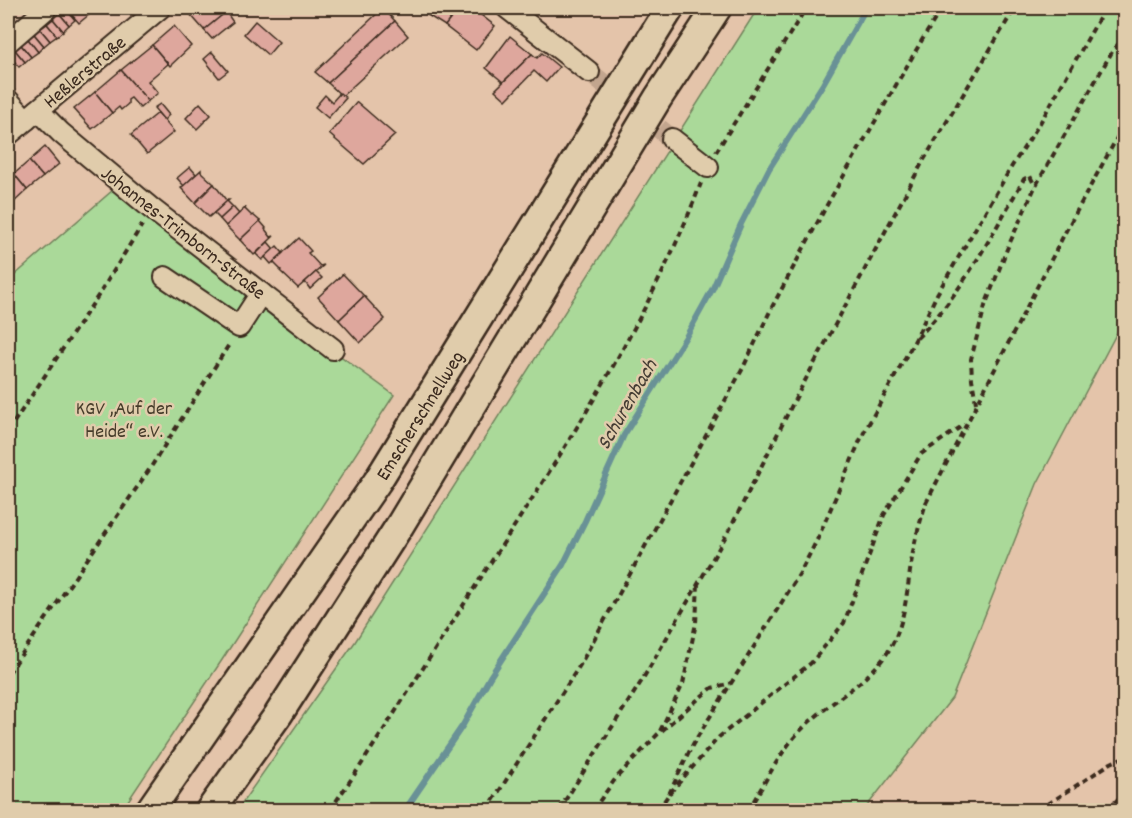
<svg xmlns="http://www.w3.org/2000/svg" width="1132" height="818" font-family="Dekko,sans-serif">
<rect width="100%" height="100%" fill="#e4c4aa"/>
<filter id="ink" filterUnits="userSpaceOnUse"><feTurbulence type="fractalNoise" baseFrequency=".0167" numOctaves="2"/><feDisplacementMap in="SourceGraphic" scale="12" xChannelSelector="R" yChannelSelector="G"/><feConvolveMatrix kernelMatrix="1 2 1 2 8 2 1 2 1" color-interpolation-filters="sRGB"/></filter>
<g filter="url(#ink)">
<g fill="#aad999" stroke="#72825c" stroke-width="1.5">
<polygon points="758,8 1124,8 1124,319 1037,484 952,698 864,810 237,810 355,642"/>
<polygon points="120,184 262,299 394,395 222,660 122,810 8,810 8,281"/>
</g>
<g fill="none" stroke-linecap="round" stroke-linejoin="round">
<polyline stroke="#699196" stroke-width="6" points="405,810 463,725 490,677 563,565 585,521 624,435 687,335 713,288 741,224 769,169 823,84 866,8"/>
</g>
<g fill="#dea79d" stroke="#3b2a1e" stroke-width="1.5">
<polygon points="65,8 75,20 69,25 59,13"/>
<polygon points="66,8 85,8 90,14 79,23"/>
<polygon points="197,8 222,8 226,12 204,30 190,14"/>
<polygon points="383,8 395,21 328,83 315,72"/>
<polygon points="431,8 459,8 445,26 426,14"/>
<polygon points="459,8 472,8 495,26 476,50 445,26"/>
<polygon points="226,12 233,22 212,39 204,30"/>
<polygon points="59,13 69,25 63,31 53,19"/>
<polygon points="53,19 63,31 57,36 47,24"/>
<polygon points="255,21 279,42 268,55 244,34"/>
<polygon points="395,21 408,36 342,96 328,83"/>
<polygon points="47,24 57,36 50,41 40,29"/>
<polygon points="174,26 191,46 170,66 152,45"/>
<polygon points="40,29 50,41 44,46 34,34"/>
<polygon points="34,34 44,46 38,52 28,39"/>
<polygon points="510,36 532,54 503,82 486,68"/>
<polygon points="28,39 38,52 31,57 21,45"/>
<polygon points="21,45 31,57 25,62 15,50"/>
<polygon points="152,45 168,64 148,81 158,93 148,101 121,70"/>
<polygon points="15,50 25,62 19,67 9,55"/>
<polygon points="212,52 228,71 219,78 204,59"/>
<polygon points="542,53 559,67 546,82 534,71 506,100 495,90 532,54 537,58"/>
<polygon points="121,70 148,101 140,108 131,98 128,100 128,104 121,110 119,107 112,113 95,92"/>
<polygon points="95,92 112,113 92,129 74,109"/>
<polygon points="340,93 346,98 328,118 315,107 325,95 332,102"/>
<polygon points="357,102 395,135 364,164 329,134"/>
<polygon points="200,103 211,115 197,129 186,118"/>
<polygon points="160,104 169,115 164,120 154,108"/>
<polygon points="158,113 174,132 147,154 131,135"/>
<polygon points="45,147 59,164 43,177 29,161"/>
<polygon points="29,161 43,177 27,190 14,174"/>
<polygon points="190,167 196,174 184,186 177,178"/>
<polygon points="201,170 201,172 214,184 195,203 181,188"/>
<polygon points="14,174 27,190 12,204 8,199 8,179"/>
<polygon points="214,184 226,200 229,200 209,217 195,203"/>
<polygon points="227,201 233,207 220,219 214,213"/>
<polygon points="233,207 239,214 226,226 220,219"/>
<polygon points="246,207 245,209 252,216 253,215 260,221 240,240 226,226"/>
<polygon points="260,221 266,228 265,229 271,237 274,236 254,255 240,240"/>
<polygon points="299,238 311,251 308,253 320,266 324,265 298,288 280,271 281,270 273,262"/>
<polygon points="8,241 15,250 9,255 8,253"/>
<polygon points="268,242 274,249 262,260 256,254"/>
<polygon points="277,246 283,253 271,264 265,257"/>
<polygon points="316,272 322,278 310,289 305,282"/>
<polygon points="343,274 364,296 339,320 318,297"/>
<polygon points="364,296 385,319 360,343 339,320"/>
</g>
<g fill="none" stroke-linecap="round" stroke-linejoin="round">
<polyline stroke="#c2a58e" stroke-width="20" stroke-dasharray="20 10" stroke-linecap="butt" points="589,72 672,139"/>
<g stroke="#3b2a1e" stroke-width="24">
<g id="minor">
<polyline points="507,8 589,72"/>
<polyline points="8,42 45,10"/>
<polyline points="8,100 26,120"/>
<polyline points="38,110 61,133 152,209 333,349"/>
<polyline points="8,135 160,8"/>
<polyline points="672,139 708,167"/>
<polyline points="165,277 239,327 261,293"/>
</g>
</g>
<g stroke="#3b2a1e" stroke-width="32">
<g id="highway">
<polyline points="150,810 377,482 670,8"/>
<polyline points="210,810 278,715 400,525 658,98 717,8"/>
</g>
</g>
<g stroke="#3b2a1e" stroke-width="4" stroke-dasharray="6 4.5" stroke-linecap="butt">
<polyline points="716,152 806,8"/>
<path d="M917,338C962,294 992,234 1024,179L1030,176L1035,186"/>
<polyline points="976,403 972,379 971,359 985,306 1007,249 1035,187 1113,50 1124,38"/>
<polyline points="8,431 100,293 142,225"/>
<polyline points="8,669 10,671 149,470 230,343"/>
<polyline points="660,731 683,684 696,623 698,584"/>
<polyline points="669,794 693,744 800,573 818,538 862,436 915,340 937,294 1012,166 1040,123 1105,8"/>
<path d="M330,810L359,768C407,694 454,619 502,545C577,430 652,312 701,183"/>
<polyline points="487,810 580,665 743,368 772,307 828,203 922,40 942,8"/>
<polyline points="559,810 641,682 730,529 793,403 922,163 1015,8"/>
<polyline points="593,810 616,778 658,734 703,695 712,688 731,683"/>
<polyline points="658,810 669,794 719,737 811,663 844,623 884,515 921,454 965,424"/>
<path d="M748,810C765,784 779,752 801,730C828,702 869,683 889,650C907,621 907,584 913,552C916,536 921,519 926,503L1068,227L1124,125"/>
<polyline points="1039,810 1111,763 1124,757"/>
<polyline points="1107,810 1124,793"/>
</g>
<use href="#minor" stroke="#e0ccab" stroke-width="20"/>
<use href="#highway" stroke="#e0ccab" stroke-width="27"/>
</g>
</g>
<g text-anchor="middle" stroke-width="5" stroke-linejoin="round" paint-order="stroke">
<g font-size="20" fill="#3b2a1e" stroke="#e0ccab">
<text transform="translate(84 71) rotate(-40)" y="7">Heßlerstraße</text>
<text transform="translate(184 232) rotate(38)" y="7">Johannes-Trimborn-Straße</text>
<text transform="translate(419 415) rotate(-58)" y="7">Emscherschnellweg</text>
</g>
<g font-size="20" fill="#463c2a" stroke="#e0ccab">
<text x="124" y="414">KGV „Auf der<tspan x="124" dy="23">Heide“ e.V.</tspan></text>
</g>
<g font-size="21" font-style="italic" fill="#433b32" stroke="#e0ccab">
<text transform="translate(626 404) rotate(-60)" y="7">Schurenbach</text>
</g>
</g>
<rect width="1132" height="818" fill="none" stroke="#e0ccab" stroke-width="30"/>
<rect x="15" y="15" width="1102" height="788" fill="none" stroke="#3b2a1e" stroke-width="2" filter="url(#ink)"/>
</svg>
